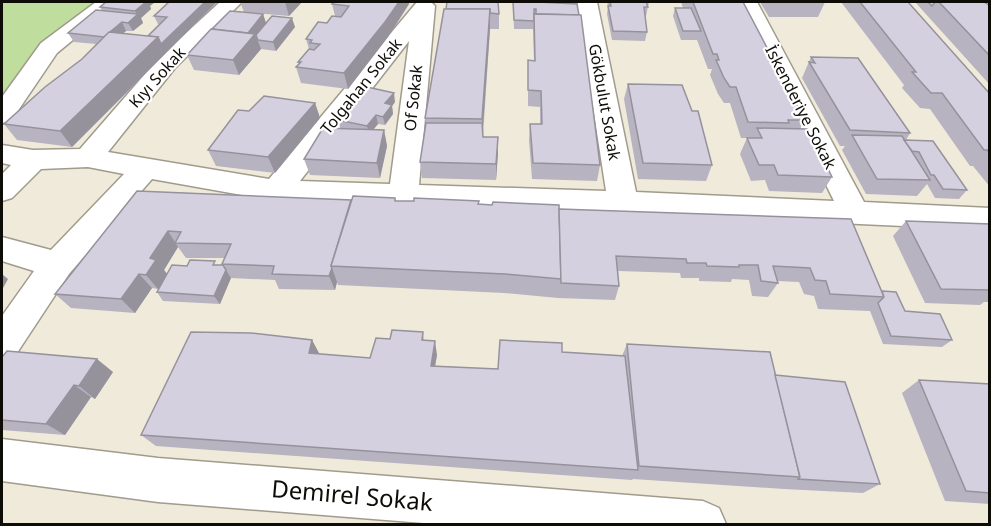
<svg xmlns="http://www.w3.org/2000/svg" width="991" height="526" font-family="'Noto Sans',sans-serif">
<rect width="100%" height="100%" fill="#f0eadb"/>
<polygon fill="#bfde9e" points="2,2 109,2 49,48 7,107 2,109"/>
<g fill="none" stroke-linecap="round" stroke-linejoin="round">
<g stroke="#a19b8d" stroke-width="3">
<g id="street">
<polygon points="96,2 119,2 57,53 11,121 2,123 2,97 41,43"/>
<path d="M220,2H242L175,68L108,152L269,179L417,2H431L435,6L419,185L606,191L577,2H597L636,192L834,201L737,2H757L864,202L990,208V230L623,213L276,201L152,179L69,274L15,356L2,361V316L34,271L2,261V237L51,250L124,174L88,167L41,169L12,198L2,201V174L11,165L2,163V145L33,150L80,149L159,58ZM409,41L390,184L300,181Z"/>
<polygon points="2,439 158,458 703,501 719,508 726,524 436,524 158,502 2,481"/>
</g>
</g>
<use href="#street" fill="#fff" fill-rule="evenodd"/>
</g>
<g fill="#b7b3c0" fill-rule="evenodd">
<polygon points="106,2 155,2 150,6 151,9 141,18 143,23 133,31 126,31 123,33 148,36 160,25 158,24 154,16 169,2 217,2 72,147 17,140 4,124 82,59 96,44 74,42 68,33 102,11 100,7"/>
<polygon points="240,2 302,2 289,16 244,12"/>
<polygon points="513,2 578,2 577,8 600,165 597,181 532,179 529,140 530,124 540,124 540,107 528,106 528,60 534,61 533,29 514,29"/>
<polygon points="607,2 649,2 646,16 645,16 647,32 645,41 612,40 607,14 608,6"/>
<polygon points="681,2 743,2 805,120 800,129 832,177 822,193 769,191 765,180 751,181 740,154 747,138 753,138 741,138 730,103 724,103 718,94 710,75 712,69 708,69 697,40 681,40 673,16 675,8 683,8"/>
<polygon points="760,2 825,2 818,17 769,17"/>
<polygon points="841,2 908,2 990,94 990,187 973,166 970,166 930,109 920,108 902,88 904,85"/>
<polygon points="915,2 984,2 990,6 990,85"/>
<polygon points="332,4 409,4 388,37 348,89 301,83 296,67 299,65 298,62 309,49 306,39 335,16"/>
<polygon points="446,9 499,14 499,29 490,29 483,136 498,153 496,180 422,178 420,162 426,123 425,118"/>
<polygon points="263,14 266,23 295,27 276,51 261,49 239,75 194,70 187,55"/>
<polygon points="811,57 910,133 906,140 967,190 959,199 935,198 927,184 917,196 866,194 842,150 845,146 840,146 802,78"/>
<polygon points="628,84 712,165 706,181 638,179 624,99"/>
<polygon points="395,102 392,106 393,114 385,125 378,124 373,129 384,130 387,146 380,178 310,175 304,159 340,128 338,120"/>
<polygon points="315,103 320,118 275,173 216,166 208,150 249,111"/>
<path d="M137,191L351,200L395,198L396,201L559,209L851,219L882,291L905,311L952,340L942,347L883,344L870,311L818,309L814,296L804,294L799,282L777,281L778,283L768,297L752,296L749,280L732,279L731,282L699,281V278H681L680,273L618,271L619,286L615,300L558,298L504,293L338,285L337,282L335,290L279,289L275,280L231,278L220,304L163,301L157,292L158,289L152,288L135,313L71,308L55,294ZM178,247L186,258H224L222,264L223,265L187,266L167,274L164,270Z"/>
<polygon points="906,221 990,224 990,302 984,302 980,305 925,303 893,236"/>
<polygon points="423,332 424,341 437,355 435,366 498,369 562,352 622,356 627,344 775,375 880,484 863,493 784,489 633,479 632,480 156,446 141,435 312,340 319,354 370,358 390,339"/>
<polygon points="2,357 113,372 95,399 91,397 65,435 2,430"/>
<polygon points="919,380 990,384 990,504 945,501 902,393"/>
</g>
<g fill="#95929c">
<polygon points="143,2 155,2 150,6 151,9 141,18 143,23 133,31 128,23 137,15 135,11"/>
<polygon points="205,2 217,2 72,147 60,131 158,37"/>
<polygon points="285,2 302,2 289,16"/>
<polygon points="399,2 409,2 409,4 388,37 348,89 344,73"/>
<polygon points="490,9 490,29 482,139 482,119"/>
<polygon points="263,14 266,23 256,36 261,49 239,75 233,60 243,38"/>
<polygon points="292,18 295,27 276,51 273,42"/>
<polygon points="122,22 126,31 109,46 104,37"/>
<polygon points="394,93 395,102 392,106 393,114 385,125 383,117 385,103"/>
<polygon points="315,103 320,118 275,173 268,157"/>
<polygon points="376,115 378,124 369,135 367,126"/>
<polygon points="384,130 387,146 380,178 377,163"/>
<polygon points="498,137 498,153 496,180 496,164"/>
<polygon points="168,231 178,247 164,270 168,275 158,289 146,275 150,258"/>
<polygon points="332,268 337,282 335,290 329,276"/>
<polygon points="226,270 231,278 220,304 214,296"/>
<polygon points="2,274 8,279 2,290"/>
<polygon points="139,274 152,288 135,313 121,299"/>
<polygon points="312,340 319,353 316,366 309,353"/>
<polygon points="435,341 437,355 433,378 431,366"/>
<polygon points="97,359 113,372 95,399 79,386"/>
<polygon points="74,385 91,397 65,435 46,424"/>
</g>
<g fill="#d5d0df" stroke="#95929c" stroke-width="1.5">
<polygon points="106,2 146,2 135,11 100,7"/>
<polygon points="169,2 205,2 161,44 158,37 148,36 167,17 154,16"/>
<polygon points="334,2 399,2 385,22 344,73 296,67 301,62 298,62 309,49 314,50 320,44 310,43 312,40 306,39 318,22 327,23 332,16 341,17 349,6 332,4"/>
<polygon points="447,2 498,2 499,14 490,13 490,9 446,9"/>
<polygon points="513,2 537,2 577,4 579,15 540,14 536,14 536,9 534,9 534,21 514,20"/>
<polygon points="610,2 646,2 648,7 644,7 647,32 613,31 608,6 611,6"/>
<polygon points="691,2 743,2 805,120 788,120 789,123 748,122 736,87 730,87 724,78 716,60 719,60 717,54 713,54 693,2"/>
<polygon points="860,2 908,2 990,94 990,153 987,150 984,150 942,93 931,93 912,72 916,72"/>
<polygon points="928,2 935,2 932,6"/>
<polygon points="939,2 984,2 990,6 990,56"/>
<polygon points="675,8 691,8 701,31 683,31"/>
<polygon points="444,9 490,9 482,119 425,118"/>
<polygon points="96,10 138,14 128,23 122,22 104,37 68,33"/>
<polygon points="230,11 263,14 248,33 212,29"/>
<polygon points="534,14 581,15 600,165 533,163 530,124 542,124 541,91 528,90 528,60 535,61"/>
<polygon points="272,16 292,18 273,42 258,40 256,35"/>
<polygon points="211,29 255,34 233,60 187,55"/>
<polygon points="109,32 158,37 60,131 4,124 45,87 82,59"/>
<polygon points="811,57 858,58 910,133 850,130 809,62 815,63"/>
<polygon points="628,84 682,85 692,111 698,111 712,165 643,163"/>
<polygon points="367,87 394,93 385,103 392,105 383,117 376,115 367,126 338,120"/>
<polygon points="264,96 315,103 268,157 208,150 238,110 249,111"/>
<polygon points="426,123 482,123 483,137 498,137 496,164 420,162"/>
<polygon points="323,128 384,130 377,163 304,159"/>
<polygon points="757,128 808,129 832,177 778,175 774,165 759,165 747,138 762,138"/>
<polygon points="852,135 902,136 930,180 877,179"/>
<polygon points="904,140 933,141 967,190 943,189 934,175 931,175 919,152 912,151"/>
<polygon points="137,191 351,200 331,266 332,268 329,276 272,274 274,266 222,264 231,244 175,243 181,232 168,231 150,258 156,260 146,275 139,274 121,299 55,294"/>
<polygon points="353,196 395,198 395,201 414,201 414,198 479,201 478,204 492,205 493,202 559,205 561,279 505,274 331,266"/>
<polygon points="559,209 851,219 884,297 830,294 826,281 815,280 810,268 773,266 778,283 761,281 758,265 739,265 739,267 707,266 706,263 687,263 686,259 616,256 619,286 561,283"/>
<polygon points="906,221 990,224 990,290 941,289"/>
<polygon points="190,260 215,261 213,265 223,265 226,270 214,296 157,292 172,265 187,266"/>
<polygon points="882,291 896,292 905,311 940,314 952,340 891,336 878,303 884,297"/>
<polygon points="392,330 423,332 422,340 435,341 431,366 498,369 500,340 562,343 562,352 625,356 638,470 141,435 191,332 251,333 312,340 309,353 370,358 376,338 390,339"/>
<polygon points="627,344 770,352 800,477 639,466"/>
<polygon points="7,351 97,359 79,386 74,385 46,424 2,420 2,357"/>
<polygon points="775,375 845,382 880,484 798,479 800,477"/>
<polygon points="919,380 990,384 990,493 966,491"/>
</g>
<g text-anchor="middle" stroke-width="4.5" stroke-linejoin="round" paint-order="stroke">
<g font-size="16" fill="#0e0c07" stroke="#fff">
<text transform="translate(157 77) rotate(-48)" y="6">Kıyı Sokak</text>
<text transform="translate(361 86) rotate(-51)" y="6">Tolgahan Sokak</text>
<text transform="translate(413 98) rotate(-84)" y="6">Of Sokak</text>
<text transform="translate(605 102) rotate(80)" y="6">Gökbulut Sokak</text>
<text transform="translate(801 107) rotate(63)" y="6">İskenderiye Sokak</text>
</g>
<g font-size="24" fill="#0e0c07" stroke="#fff">
<text transform="translate(352 496) rotate(5)" y="8">Demirel Sokak</text>
</g>
</g>
<rect width="991" height="526" fill="none" stroke="#0e0c07" stroke-width="6"/>
</svg>
